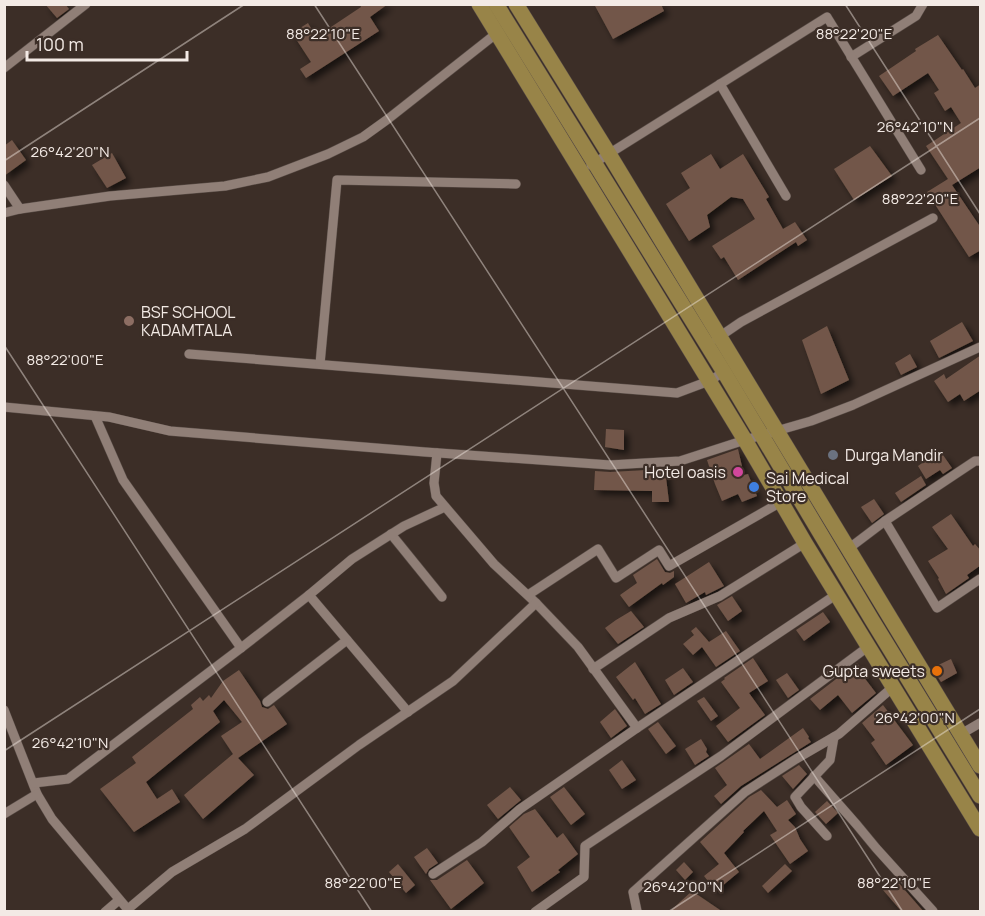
<svg xmlns="http://www.w3.org/2000/svg" width="985" height="916" font-family="Manrope,sans-serif">
<defs>
<filter id="shadow"><feDropShadow dx="4.5" dy="4.5" stdDeviation="3" flood-color="#0009"/></filter>
</defs>
<rect width="100%" height="100%" fill="#3c2e27"/>
<g fill="#725749" filter="url(#shadow)">
<polygon points="45,4 65,4 69,9 57,18"/>
<polygon points="360,4 388,4 370,17 379,31 306,78 300,69 311,62 292,33 308,23 316,37 361,7"/>
<polygon points="594,4 661,4 664,11 613,39"/>
<polygon points="938,35 962,70 963,69 975,88 981,84 981,167 952,185 981,228 981,250 969,257 927,192 948,179 926,146 961,123 951,107 945,111 934,93 939,90 928,73 893,96 879,76 916,51 915,49"/>
<polygon points="12,140 26,160 4,176 4,146"/>
<polygon points="870,146 892,176 854,200 834,169"/>
<polygon points="112,153 126,178 107,188 92,165"/>
<polygon points="711,154 720,169 743,154 769,197 766,199 783,229 795,222 807,240 798,246 796,242 738,280 724,257 721,259 712,246 755,219 743,199 731,197 707,215 710,227 689,241 666,204 690,188 681,173"/>
<polygon points="962,322 973,341 939,358 930,341"/>
<polygon points="827,326 849,380 821,394 802,340"/>
<polygon points="910,354 917,367 901,375 895,363"/>
<polygon points="981,355 981,390 964,401 960,394 948,402 934,381 944,374 946,379"/>
<polygon points="606,429 624,430 624,450 605,447"/>
<polygon points="738,449 744,475 748,474 757,496 742,502 738,494 722,501 715,484 707,460"/>
<polygon points="943,455 952,468 943,474 940,470 926,479 918,466 929,458 932,462"/>
<polygon points="665,469 669,502 652,502 652,491 594,490 595,471 610,472"/>
<polygon points="921,476 926,485 901,502 895,493"/>
<polygon points="874,499 884,514 872,523 861,507"/>
<polygon points="951,514 973,546 975,544 981,551 981,565 967,575 969,578 946,594 938,579 939,578 928,561 948,549 932,527"/>
<polygon points="657,559 665,572 670,573 674,571 674,577 663,585 662,583 629,607 620,595 637,583 633,575"/>
<polygon points="709,562 724,586 706,595 705,592 686,603 675,584"/>
<polygon points="732,596 742,611 728,621 717,605"/>
<polygon points="631,611 644,627 618,644 605,628 616,620"/>
<polygon points="823,612 830,622 804,641 796,630"/>
<polygon points="696,627 709,642 726,631 740,651 716,667 702,647 693,655 683,644 694,635 691,631"/>
<polygon points="753,658 768,681 749,693 765,715 728,742 716,726 740,708 721,682 725,679 724,678"/>
<polygon points="951,659 957,673 941,682 932,668"/>
<polygon points="635,662 661,704 645,714 635,698 633,700 616,677"/>
<polygon points="857,663 864,672 862,674 863,676 876,693 852,713 838,695 820,710 810,699"/>
<polygon points="683,668 693,682 674,695 665,680"/>
<polygon points="239,670 260,701 262,707 268,709 274,705 287,724 238,758 254,775 203,819 184,795 233,754 221,736 242,722 224,700 213,711 220,722 146,782 157,799 172,789 180,802 134,832 100,789 136,763 132,757 193,709 191,705 200,697 203,701 209,695 211,698 223,681"/>
<polygon points="787,673 799,690 788,698 776,680"/>
<polygon points="704,697 718,716 711,721 697,701"/>
<polygon points="883,705 913,745 886,765 871,743 875,740 862,723"/>
<polygon points="615,709 627,726 611,738 600,722"/>
<polygon points="658,722 676,746 666,754 648,729"/>
<polygon points="803,728 809,737 808,738 811,742 741,786 721,804 714,796 727,785 715,768 749,744 760,759"/>
<polygon points="701,739 707,749 706,752 709,756 695,765 685,749"/>
<polygon points="622,760 636,780 622,789 609,770"/>
<polygon points="799,765 807,774 793,789 782,776"/>
<polygon points="510,787 521,800 498,819 487,805"/>
<polygon points="564,787 585,814 571,825 550,797"/>
<polygon points="761,790 777,807 787,800 796,814 788,820 795,827 800,839 808,851 790,864 770,835 777,831 764,811 743,831 744,832 724,853 739,872 716,891 704,876 719,864 700,842 749,797"/>
<polygon points="827,801 838,813 826,824 815,812"/>
<polygon points="535,809 557,838 563,833 578,854 558,870 560,872 532,892 517,867 530,857 509,827 524,814"/>
<polygon points="427,848 438,863 429,869 426,874 414,857"/>
<polygon points="467,860 484,883 451,909 430,880 437,880"/>
<polygon points="684,862 693,872 685,880 676,870"/>
<polygon points="398,864 415,885 406,893 389,872"/>
<polygon points="785,864 792,871 768,893 762,886"/>
<polygon points="892,880 894,882 896,880 924,912 902,912 883,890 887,887 885,885"/>
<polygon points="692,891 723,912 669,912"/>
</g>
<g fill="none" stroke-linecap="round" stroke-linejoin="round">
<g stroke="#594d47" stroke-width="10">
<g id="minor">
<polyline points="851,57 916,16 923,4"/>
<polyline points="4,68 86,4"/>
<polyline points="720,84 786,196"/>
<polyline points="591,165 827,17 921,170"/>
<polyline points="4,185 20,209"/>
<polyline points="4,213 20,209 110,196 225,186 268,177 328,154 363,137 388,119 497,33"/>
<polyline points="716,339 741,322 933,218"/>
<polyline points="189,354 677,393 709,381 724,372"/>
<polyline points="320,364 337,180 516,184"/>
<polyline points="4,407 109,417 170,431 425,452 610,465 680,461 745,440 811,421 853,405 980,347"/>
<polyline points="95,416 123,480 241,648"/>
<polyline points="437,453 434,483 436,496 494,564 536,603 578,647 637,728 837,594"/>
<polyline points="885,521 937,608 980,579"/>
<polyline points="391,534 442,597"/>
<polyline points="848,549 885,521 975,461 980,461"/>
<polyline points="528,595 598,549 616,578 659,550 669,566 781,502"/>
<polyline points="593,669 669,618 720,596 805,543"/>
<polyline points="267,702 347,640"/>
<polyline points="4,710 37,794 52,819 130,912"/>
<polyline points="408,712 309,595 352,559 404,526 445,507"/>
<polyline points="961,734 980,723"/>
<polyline points="814,776 857,825 876,848 933,911"/>
<polyline points="34,783 68,779 241,648 309,595"/>
<polyline points="4,814 37,794"/>
<polyline points="827,836 801,807 795,797 830,760 834,737"/>
<polyline points="433,874 482,842 520,809 637,728"/>
<polyline points="128,909 172,872 245,829 359,745 453,681 536,603"/>
<polyline points="105,912 119,900"/>
<polyline points="535,912 584,877 585,846 721,756 869,646"/>
<polyline points="636,912 637,911 633,892 745,792 796,759 839,734 893,687"/>
</g>
</g>
<g stroke="#594d47" stroke-width="16">
<g id="trunk">
<polyline points="479,4 745,440 805,543 980,829"/>
<polyline points="496,4 724,372 872,620 980,796"/>
<polyline points="516,4 609,154 980,766"/>
</g>
</g>
<use href="#minor" stroke="#907f77" stroke-width="9"/>
<use href="#trunk" stroke="#988448" stroke-width="15"/>
</g>
<path fill="none" stroke="#f3eae5" stroke-width="1.5" stroke-opacity="0.45" d="M314,4L903,912M845,4L980,214M4,161L245,4M4,345L372,912M4,751L980,118M668,912L980,709"/>
<circle fill="#8d6e63" stroke="#3c2e27" stroke-width="2" cx="129" cy="321" r="6"/>
<circle fill="#6b7280" stroke="#3c2e27" stroke-width="2" cx="833" cy="455" r="6"/>
<circle fill="#d1479c" stroke="#3c2e27" stroke-width="2" cx="738" cy="472" r="6"/>
<circle fill="#3f7fe0" stroke="#3c2e27" stroke-width="2" cx="754" cy="487" r="6"/>
<circle fill="#e8710a" stroke="#3c2e27" stroke-width="2" cx="937" cy="671" r="6"/>
<g text-anchor="middle" stroke-width="4.5" stroke-linejoin="round" paint-order="stroke">
<g font-size="16" fill="#f3eae5" stroke="#3c2e27" text-anchor="start">
<text x="141" y="318">BSF SCHOOL<tspan x="141" dy="18">KADAMTALA</tspan></text>
<text x="845" y="461">Durga Mandir</text>
<text x="726" y="478" text-anchor="end">Hotel oasis</text>
<text x="766" y="484">Sai Medical<tspan x="766" dy="18">Store</tspan></text>
<text x="925" y="677" text-anchor="end">Gupta sweets</text>
</g>
</g>
<g font-size="15" text-anchor="middle" fill="#f3eae5" stroke="#3c2e27" stroke-width="4.5" stroke-linejoin="round" paint-order="stroke">
<text x="323" y="39">88°22'10"E</text>
<text x="854" y="39">88°22'20"E</text>
<text x="915" y="132">26°42'10"N</text>
<text x="70" y="157">26°42'20"N</text>
<text x="920" y="204">88°22'20"E</text>
<text x="65" y="365">88°22'00"E</text>
<text x="915" y="723">26°42'00"N</text>
<text x="70" y="748">26°42'10"N</text>
<text x="363" y="888">88°22'00"E</text>
<text x="894" y="888">88°22'10"E</text>
<text x="683" y="892">26°42'00"N</text>
</g>
<rect width="985" height="916" fill="none" stroke="#f3eae5" stroke-width="12"/>
<path d="M27 51v9h160v-9" fill="none" stroke="#f3eae5" stroke-width="3"/>
<text x="36" y="51" font-size="18" fill="#f3eae5" stroke="#3c2e27" stroke-width="4.5" paint-order="stroke">100 m</text>
</svg>
